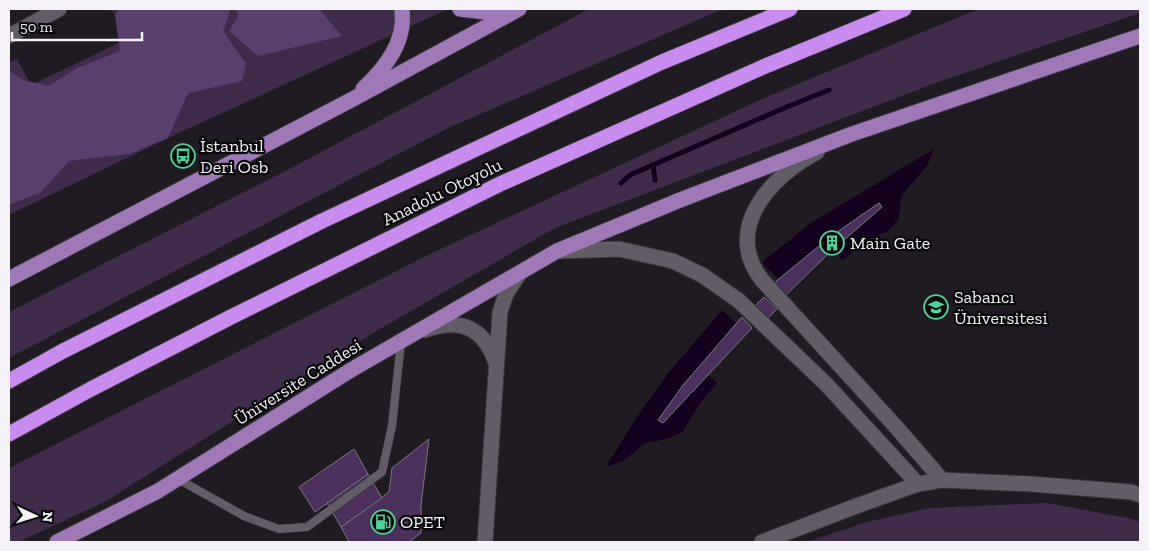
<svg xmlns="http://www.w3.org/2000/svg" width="1149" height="551" font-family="'Zilla Slab',serif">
<rect width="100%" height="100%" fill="#201b23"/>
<g fill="#3e2c4a">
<polygon points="111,9 448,9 168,138 9,215 9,63 17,59 31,85 127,39"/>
<polygon points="589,9 723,9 448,128 9,358 9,312 293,167"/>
<polygon points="978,9 1140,9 1140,13 941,81 555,228 373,333 106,501 19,542 9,542 9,468 430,254 762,99"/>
<polygon points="1047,503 1128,518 1140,522 1140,542 807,542 867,522 930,508"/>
</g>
<g fill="#593f6b">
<polygon points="118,9 231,9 223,31 246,64 242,81 188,93 168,138 129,154 69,161 41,192 9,205 9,71 23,80 48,86 77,68 120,51 115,16"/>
<polygon points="236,9 319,9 342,36 258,56 229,31 238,16"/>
</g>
<g fill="#13001f">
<polygon points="934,149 927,166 902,195 898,220 887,232 867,240 842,261 834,249 882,208 879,203 830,237 778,279 762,262 811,223"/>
<polygon points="722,310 736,323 684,384 658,419 663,423 707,374 717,383 698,406 683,432 667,439 646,443 623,461 606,467 635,420 669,372"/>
</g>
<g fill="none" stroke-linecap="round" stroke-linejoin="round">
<g stroke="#13001f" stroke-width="5">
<polyline points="653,165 655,180"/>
<polyline points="621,183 630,175 789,106 829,90"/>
</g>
</g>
<g fill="#4a305b" stroke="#7b757f">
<polygon points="879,203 882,207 829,253 786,295 774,283 830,237"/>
<polygon points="764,297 777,309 767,319 754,307"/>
<polygon points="742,317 752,328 663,423 658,420 684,384"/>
<polygon points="429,439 421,505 421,533 409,542 349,542 341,527 389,492 392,468"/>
<polygon points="354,449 368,474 315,512 299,487"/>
<polygon points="368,474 382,498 341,527 327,503"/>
</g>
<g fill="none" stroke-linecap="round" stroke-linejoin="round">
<g stroke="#38353b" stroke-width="9">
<polyline id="lane" points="178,479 244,516 279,529 307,527 382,472 392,426 401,342"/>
</g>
<g stroke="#38353b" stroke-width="17">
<g id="street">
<polyline points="9,36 59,9"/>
<path d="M817,152C771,176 722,229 762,280L897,428L942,480"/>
<polyline points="559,251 619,249 673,261 702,275 738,300 826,384 918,484"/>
<polyline points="762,542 859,505 918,484 942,480 1031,484 1131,492 1140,495"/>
</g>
</g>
<g stroke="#38353b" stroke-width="17">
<g id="secondary">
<path d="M425,330C461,317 484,328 496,363"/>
<polyline points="485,542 500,312 506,294 519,274"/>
</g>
</g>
<g stroke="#38353b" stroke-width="17">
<g id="primary">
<polyline points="460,9 485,12 503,9"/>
<path d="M363,89C386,67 406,42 402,9"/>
<polyline points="9,279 351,100 519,9"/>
<polyline points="57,542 158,491 351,370 557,251 680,200 852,134 1140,36"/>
</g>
</g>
<g stroke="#38353b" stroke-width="17">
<g id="highway">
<polyline points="9,381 63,351 322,221 662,62 790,9"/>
<polyline points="9,434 91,389 231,317 500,184 763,67 904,9"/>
</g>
</g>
<use href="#lane" stroke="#625c66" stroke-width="8"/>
<use href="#street" stroke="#625c66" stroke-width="15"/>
<use href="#secondary" stroke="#625c66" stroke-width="15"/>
<use href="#primary" stroke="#9f79b7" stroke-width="15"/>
<use href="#highway" stroke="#c78ced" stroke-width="15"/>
</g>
<defs>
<g id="bus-ring" transform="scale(1.25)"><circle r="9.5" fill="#08070a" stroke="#4ed399" stroke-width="1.5"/><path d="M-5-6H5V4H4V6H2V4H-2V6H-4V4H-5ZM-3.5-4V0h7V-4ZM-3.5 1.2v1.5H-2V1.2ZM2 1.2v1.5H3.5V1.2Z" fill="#4ed399"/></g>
<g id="building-ring" transform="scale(1.25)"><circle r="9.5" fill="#08070a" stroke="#4ed399" stroke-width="1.5"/><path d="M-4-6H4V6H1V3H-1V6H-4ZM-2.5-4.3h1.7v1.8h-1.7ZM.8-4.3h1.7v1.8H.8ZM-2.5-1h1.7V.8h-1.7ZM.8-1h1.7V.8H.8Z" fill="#4ed399"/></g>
<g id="university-ring" transform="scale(1.25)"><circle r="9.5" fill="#08070a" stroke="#4ed399" stroke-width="1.5"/><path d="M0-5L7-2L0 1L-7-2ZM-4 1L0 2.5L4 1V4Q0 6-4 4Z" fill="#4ed399"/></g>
<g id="fuel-ring" transform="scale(1.25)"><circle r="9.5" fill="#08070a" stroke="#4ed399" stroke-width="1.5"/><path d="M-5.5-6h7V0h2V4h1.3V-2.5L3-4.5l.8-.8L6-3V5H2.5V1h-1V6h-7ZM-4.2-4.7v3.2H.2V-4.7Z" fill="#4ed399"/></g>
</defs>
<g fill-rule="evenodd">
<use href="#bus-ring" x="183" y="156"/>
<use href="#building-ring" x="832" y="243"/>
<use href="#university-ring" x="936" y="307"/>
<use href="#fuel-ring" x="383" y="522"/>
</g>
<g text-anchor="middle" stroke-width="4.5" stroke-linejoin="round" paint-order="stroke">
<g font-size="18" fill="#f4f1f7" stroke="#08070a" text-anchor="start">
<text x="200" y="152">İstanbul<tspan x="200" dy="21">Deri Osb</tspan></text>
<text x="850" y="249">Main Gate</text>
<text x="954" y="303">Sabancı<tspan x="954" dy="21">Üniversitesi</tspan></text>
<text x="400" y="528">OPET</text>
</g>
<g font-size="18" fill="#f4f1f7" stroke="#08070a">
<text transform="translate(442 192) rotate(-26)" y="6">Anadolu Otoyolu</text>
<text transform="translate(298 382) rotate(-32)" y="6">Üniversite Caddesi</text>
</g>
</g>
<rect width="1149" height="551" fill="none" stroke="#f4f1f7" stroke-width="20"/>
<g transform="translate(35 516) rotate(94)" stroke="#08070a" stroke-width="4" paint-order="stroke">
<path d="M0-4L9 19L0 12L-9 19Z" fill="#f4f1f7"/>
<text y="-8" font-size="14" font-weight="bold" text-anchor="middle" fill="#f4f1f7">N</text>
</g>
<path d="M12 32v8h130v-8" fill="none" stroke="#f4f1f7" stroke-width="2.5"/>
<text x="20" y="32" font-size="15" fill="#f4f1f7" stroke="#08070a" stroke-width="4" paint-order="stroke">50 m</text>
</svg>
